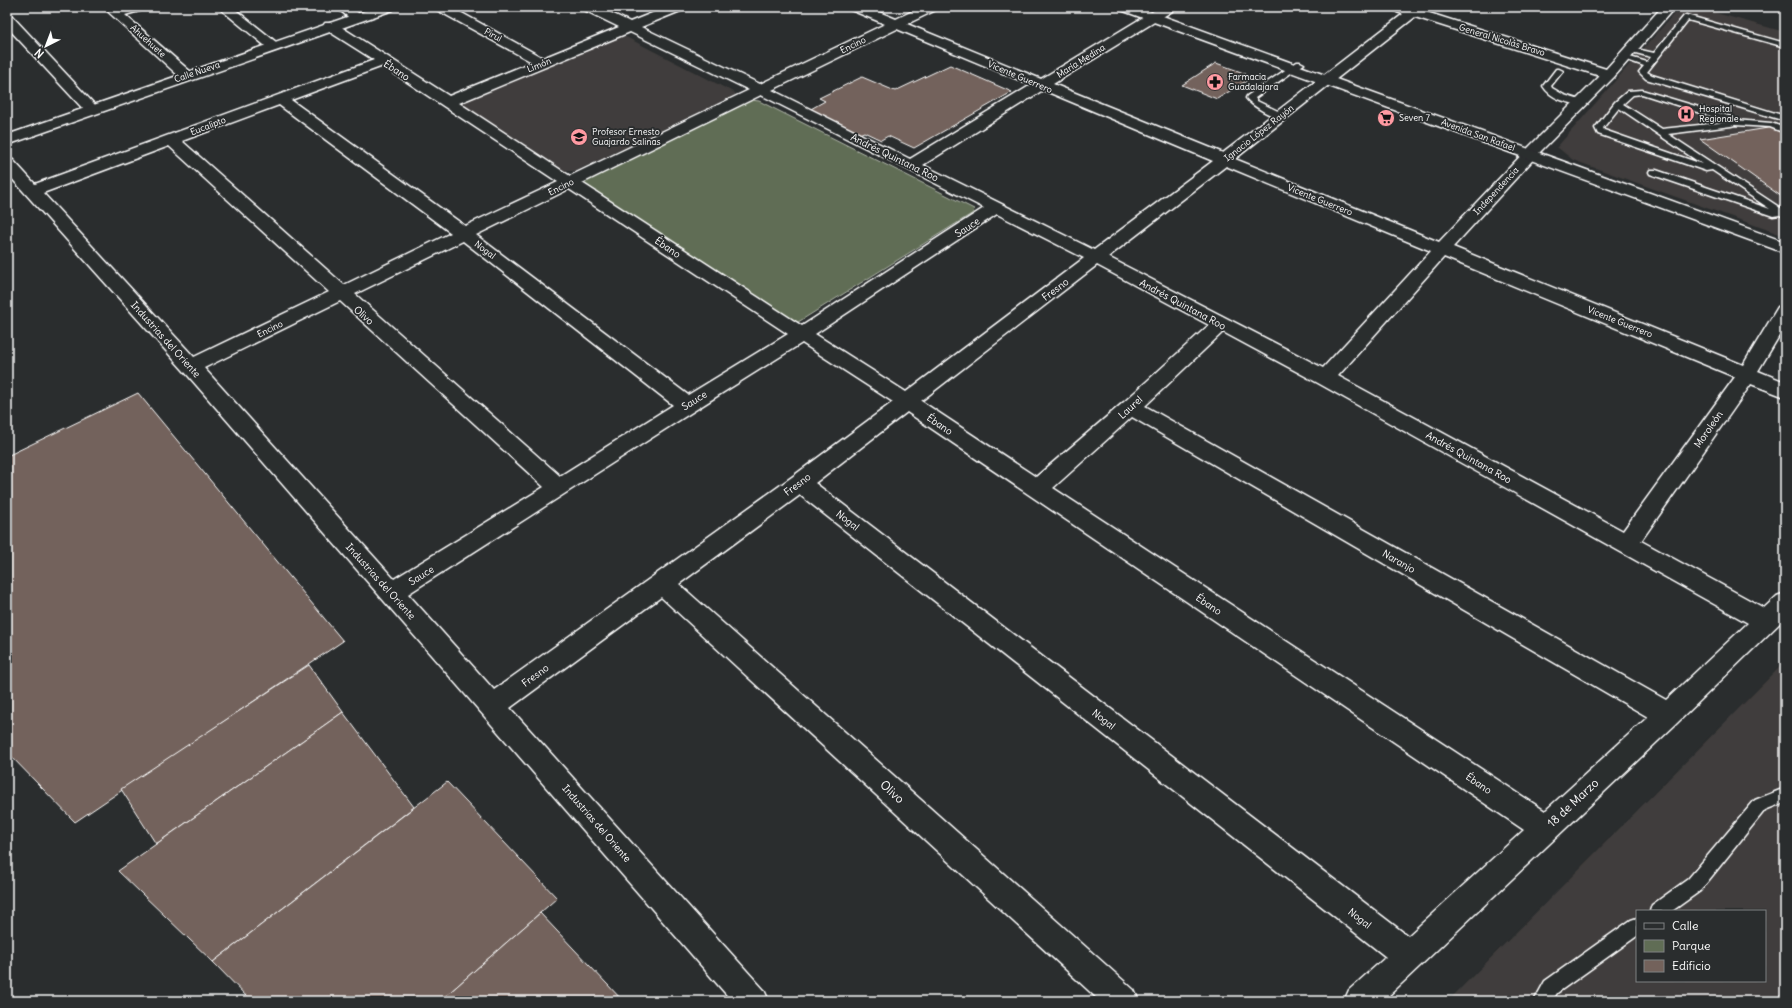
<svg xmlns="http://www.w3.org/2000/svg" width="1792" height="1008" font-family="Delius,sans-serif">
<rect width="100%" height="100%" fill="#2a2d2e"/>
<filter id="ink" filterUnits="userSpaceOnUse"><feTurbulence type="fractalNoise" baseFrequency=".025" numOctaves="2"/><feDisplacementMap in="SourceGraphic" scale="8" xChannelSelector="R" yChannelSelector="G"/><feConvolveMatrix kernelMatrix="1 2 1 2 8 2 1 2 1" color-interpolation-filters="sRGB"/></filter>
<g filter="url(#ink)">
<g fill="#403d3c" fill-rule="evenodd">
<polygon points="1680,7 1694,7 1785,32 1785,236 1573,160 1557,147"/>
<polygon points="619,37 626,37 735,93 735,95 576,171 565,171 462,104 463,102"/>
<path d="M1785,662V1001H1448ZM1637,911H1765V981H1637Z"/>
</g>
<polygon fill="#606d55" stroke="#b0b6aa" points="751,100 759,101 974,209 973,213 795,324 582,183"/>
<g fill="#73625b" stroke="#fff">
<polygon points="1216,63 1244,73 1248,80 1217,99 1182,85"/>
<polygon points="950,65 1012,92 914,148 888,136 881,140 864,132 857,135 809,110 825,101 819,98 862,77 895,91"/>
<polygon points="1774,127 1785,133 1785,199 1700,139"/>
<polygon points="138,393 343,641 75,822 7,752 7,456"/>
<polygon points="309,665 343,712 156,844 121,789"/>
<polygon points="343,712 414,807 213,962 118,871"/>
<polygon points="447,782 557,898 440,1001 251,1001 213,962"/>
<polygon points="540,913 623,1001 440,1001"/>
</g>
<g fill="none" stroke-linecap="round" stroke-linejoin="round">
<g stroke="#fff" stroke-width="3">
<g id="lane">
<polygon points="1686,15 1785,43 1785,47 1688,20 1647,72 1652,75 1785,116 1785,121 1646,79 1639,72 1644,66 1619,57 1623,55 1647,62 1651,57 1628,51 1628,47 1654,53 1684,16"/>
<path d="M1297,62H1300L1304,64L1255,98L1257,101L1284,114V118C1274,119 1252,106 1246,98L1247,96Z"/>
<path d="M1556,69H1559L1563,71L1551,86L1552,88L1564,95L1583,101V105H1580C1566,102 1551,99 1543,86Z"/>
<path d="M1642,90L1732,117L1735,120L1771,123L1785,128V133L1770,127L1735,125L1731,126L1668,134L1785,211V218L1780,215L1773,216L1650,174L1649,172L1650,170H1656L1770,209L1712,170L1706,171L1598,134L1595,128L1615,102L1628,91ZM1642,94L1726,121L1728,122L1662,129L1623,104L1633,95ZM1619,108L1702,164L1604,130L1603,128Z"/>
<polygon points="1785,788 1785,802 1765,810 1700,891 1672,911 1650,911 1652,905 1688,879 1755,800"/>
<polygon points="1637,918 1637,936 1557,993 1552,1001 1534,1001 1545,981 1631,920"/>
</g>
</g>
<g stroke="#fff" stroke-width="3">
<g id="street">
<polygon points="103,7 117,7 118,9 144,7 143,10 125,15 192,73 194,76 192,79 182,79"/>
<polygon points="218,7 232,7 281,46 279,49 269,49"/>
<polygon points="336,7 351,7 363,17 362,20 352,20"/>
<path d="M436,7H451L543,58L619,27L584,10L583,7H599L630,22L667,7H684L683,10L641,27L760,84L885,24L851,10L850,7H867L896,19L921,7H937L936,10L907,24L1041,79L1160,7H1175L1174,10L1053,84L1223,153L1403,14L1397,12L1396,9L1397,7H1426L1423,11L1606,69L1662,7H1675L1614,77L1540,152L1453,247L1743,365L1778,307L1785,305V326L1758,371L1785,382V397L1751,384L1641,541L1764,608L1777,596L1785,593V618L1677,723L1383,1001H1344L1349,990L1386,957L800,495L679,584L1134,990L1139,1001H1100L661,597L510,708L764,990L769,1001H732L184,371L7,173V158L13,160L35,184L374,60L325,29L323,26L325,23H335L449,96L532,62L437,10ZM1415,17L1600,76L1530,146L1439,242L1235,159ZM897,29L1031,85L910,159L772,90ZM630,32L749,90L570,176L459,103ZM383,66L558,182L465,226L291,100ZM1043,90L1213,161L1094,250L923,165ZM761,95L984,208L802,326L582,183ZM279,105L451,233L344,285L182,141ZM169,146L329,292L194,357L43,193ZM1226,166L1431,251L1323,368L1108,257ZM569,189L788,334L688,395L476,235ZM997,214L1084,258L906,392L815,334ZM463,241L673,405L560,476L355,294ZM1444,257L1735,377L1623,531L1338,376ZM1097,265L1209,325L1124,402L1036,477L921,401ZM340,301L544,487L394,579L204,368ZM1223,332L1318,383L1748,623L1666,700L1145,406ZM802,343L893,402L792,477L494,690L408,594C539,511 669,425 802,343ZM907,412L1524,830L1408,936L815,483ZM1132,417L1648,717L1545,811L1053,488Z"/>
<polygon points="7,15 12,16 96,106 98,109 96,112 91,113 86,112 7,27"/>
</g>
</g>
<g stroke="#fff" stroke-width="3">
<g id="secondary">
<polygon points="376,7 394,7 393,10 7,145 7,135"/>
<polygon points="1120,7 1138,7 1785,242 1785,253 1121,10"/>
</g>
</g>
<use href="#lane" fill="#2a2d2e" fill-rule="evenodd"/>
<use href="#street" fill="#2a2d2e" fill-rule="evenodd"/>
<use href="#secondary" fill="#2a2d2e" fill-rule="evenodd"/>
</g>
</g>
<defs>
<g id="pharmacy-disc" transform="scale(0.9)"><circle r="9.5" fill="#ff9aa2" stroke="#2a2d2e"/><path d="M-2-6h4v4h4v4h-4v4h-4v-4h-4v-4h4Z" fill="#111"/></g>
<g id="hospital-disc" transform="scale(0.9)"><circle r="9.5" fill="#ff9aa2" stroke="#2a2d2e"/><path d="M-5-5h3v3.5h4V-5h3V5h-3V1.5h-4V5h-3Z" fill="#111"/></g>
<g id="supermarket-disc" transform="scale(0.9)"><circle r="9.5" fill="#ff9aa2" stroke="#2a2d2e"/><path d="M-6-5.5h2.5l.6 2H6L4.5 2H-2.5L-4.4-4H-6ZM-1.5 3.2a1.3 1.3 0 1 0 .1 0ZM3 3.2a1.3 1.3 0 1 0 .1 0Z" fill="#111"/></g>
<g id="school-disc" transform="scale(0.9)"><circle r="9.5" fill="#ff9aa2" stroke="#2a2d2e"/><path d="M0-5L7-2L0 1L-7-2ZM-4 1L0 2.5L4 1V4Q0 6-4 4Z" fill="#111"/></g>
</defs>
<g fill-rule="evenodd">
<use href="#pharmacy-disc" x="1215" y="82"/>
<use href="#hospital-disc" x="1686" y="114"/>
<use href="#supermarket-disc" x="1386" y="118"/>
<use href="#school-disc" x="579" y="137"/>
</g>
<g text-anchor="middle" stroke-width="3.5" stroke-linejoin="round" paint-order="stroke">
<g font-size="9" fill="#fff" stroke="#2a2d2e">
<text transform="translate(493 35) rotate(29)" y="3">Pirul</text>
<text transform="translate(1502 40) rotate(17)" y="3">General Nicolás Bravo</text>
<text transform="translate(148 41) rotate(42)" y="3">Ahuehuete</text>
<text transform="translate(853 45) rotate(-26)" y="3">Encino</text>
<text transform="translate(1081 61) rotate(-32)" y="3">María Medina</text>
<text transform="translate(539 65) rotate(-22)" y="3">Limón</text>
<text transform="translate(197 72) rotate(-19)" y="3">Calle Nueva</text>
<text transform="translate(1020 77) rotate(23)" y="3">Vicente Guerrero</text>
<text transform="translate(208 126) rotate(-21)" y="3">Eucalipto</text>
<text transform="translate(1259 133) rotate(-38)" y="3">Ignacio López Rayón</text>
<text transform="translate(1478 135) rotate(20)" y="3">Avenida San Rafael</text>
<text transform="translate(561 187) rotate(-26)" y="3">Encino</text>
<text transform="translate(1496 191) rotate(-47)" y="3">Independencia</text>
<text transform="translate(1320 200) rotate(22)" y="3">Vicente Guerrero</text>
<text transform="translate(485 250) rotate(37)" y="3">Nogal</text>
<text transform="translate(1620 322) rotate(22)" y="3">Vicente Guerrero</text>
<text transform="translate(270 329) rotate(-26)" y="3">Encino</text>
</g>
<g font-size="9" fill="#fff" stroke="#2a2d2e" text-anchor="start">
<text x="1228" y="80">Farmacia<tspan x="1228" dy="10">Guadalajara</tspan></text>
<text x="1699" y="112">Hospital<tspan x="1699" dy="10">Regionale</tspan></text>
<text x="1399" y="121">Seven 7</text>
<text x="592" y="135">Profesor Ernesto<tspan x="592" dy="10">Guajardo Salinas</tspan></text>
</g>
<g font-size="10" fill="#fff" stroke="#2a2d2e">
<text transform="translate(397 70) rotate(33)" y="4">Ébano</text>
<text transform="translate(895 157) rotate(26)" y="4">Andrés Quintana Roo</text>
<text transform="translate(967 227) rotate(-33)" y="4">Sauce</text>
<text transform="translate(668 247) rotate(34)" y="4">Ébano</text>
<text transform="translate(1055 289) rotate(-37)" y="4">Fresno</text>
<text transform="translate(1183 304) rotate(28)" y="4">Andrés Quintana Roo</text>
<text transform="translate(364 315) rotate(42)" y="4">Olivo</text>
<text transform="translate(166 339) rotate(48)" y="4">Industrias del Oriente</text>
<text transform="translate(694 400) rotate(-32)" y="4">Sauce</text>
<text transform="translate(1130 407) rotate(-42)" y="4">Laurel</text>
<text transform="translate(940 424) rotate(34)" y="4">Ébano</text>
<text transform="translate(1708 429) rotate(-55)" y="4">Moroleón</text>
<text transform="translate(1469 457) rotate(29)" y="4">Andrés Quintana Roo</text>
<text transform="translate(797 484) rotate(-37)" y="4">Fresno</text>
<text transform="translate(848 520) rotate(38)" y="4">Nogal</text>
<text transform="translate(1399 561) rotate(30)" y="4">Naranjo</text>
<text transform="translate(421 575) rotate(-32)" y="4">Sauce</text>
<text transform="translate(381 581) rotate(48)" y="4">Industrias del Oriente</text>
<text transform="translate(1209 604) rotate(34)" y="4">Ébano</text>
<text transform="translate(535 675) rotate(-36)" y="4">Fresno</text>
<text transform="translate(1104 719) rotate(38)" y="4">Nogal</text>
<text transform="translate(1479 783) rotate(34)" y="4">Ébano</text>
<text transform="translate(597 823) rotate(49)" y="4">Industrias del Oriente</text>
<text transform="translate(1360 918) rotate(38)" y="4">Nogal</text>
</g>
<g font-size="12" fill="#fff" stroke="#2a2d2e">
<text transform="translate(892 792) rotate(42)" y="4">Olivo</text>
<text transform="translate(1573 803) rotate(-43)" y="4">18 de Marzo</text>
</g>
</g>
<rect width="1792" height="1008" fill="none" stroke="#2a2d2e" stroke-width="24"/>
<rect x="12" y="12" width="1768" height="984" fill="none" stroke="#fff" stroke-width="1.5" filter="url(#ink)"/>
<rect x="1636" y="910" width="130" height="72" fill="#2a2d2e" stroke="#7f8182"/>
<rect x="1644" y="923" width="20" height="6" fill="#2a2d2e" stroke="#7f8182"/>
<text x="1672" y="930" font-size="12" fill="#ffffff">Calle</text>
<rect x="1644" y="940" width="20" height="12" fill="#606d55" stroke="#7f8182"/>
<text x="1672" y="950" font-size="12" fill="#ffffff">Parque</text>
<rect x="1644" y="960" width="20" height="12" fill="#73625b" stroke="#7f8182"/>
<text x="1672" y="970" font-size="12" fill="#ffffff">Edificio</text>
<g transform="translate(46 46) rotate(222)" stroke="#2a2d2e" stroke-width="3" paint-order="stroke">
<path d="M0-3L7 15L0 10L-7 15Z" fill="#ffffff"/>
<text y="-6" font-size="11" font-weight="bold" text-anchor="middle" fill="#ffffff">N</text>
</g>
</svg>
